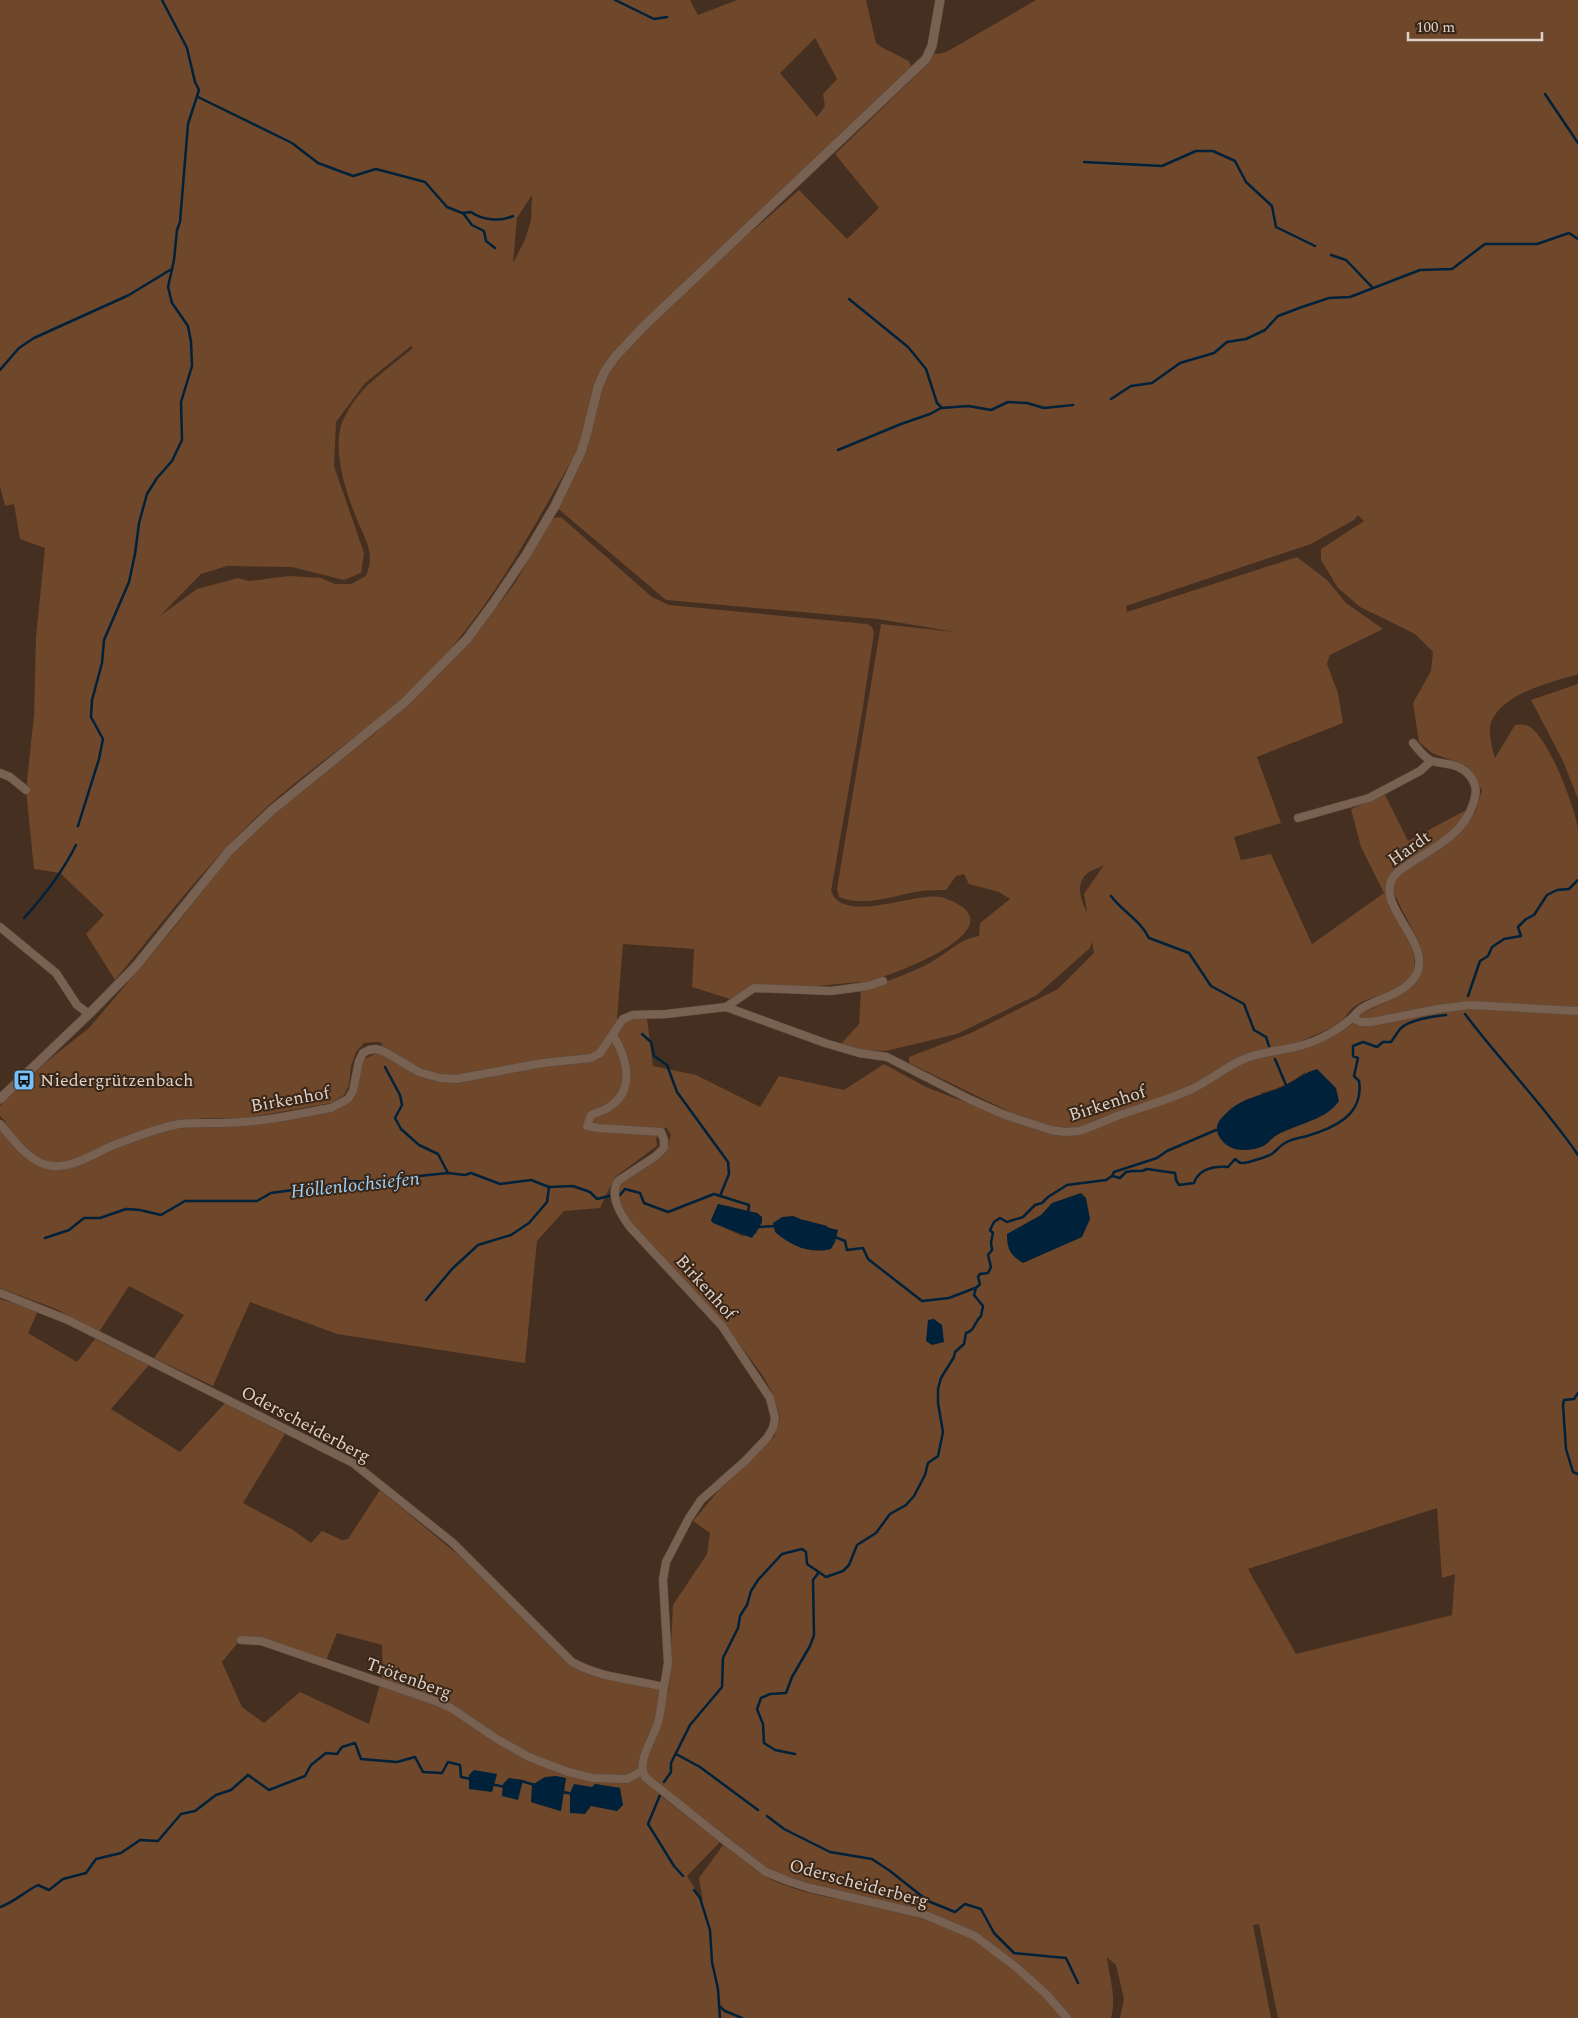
<svg xmlns="http://www.w3.org/2000/svg" width="1578" height="2018" font-family="Spectral,serif">
<rect width="100%" height="100%" fill="#442f21"/>
<g fill="#6f472a" fill-rule="evenodd">
<path d="M0,0H690L698,15L737,0H866L876,43L883,48L909,61L912,68L744,227L751,232L799,190L847,239L879,208L835,154L931,61L930,53L939,54L948,51L1036,0H1578V674C1550,683 1506,692 1492,720C1487,728 1492,749 1495,758L1515,725C1521,724 1526,724 1530,727C1549,739 1575,807 1578,829V2018H1278L1259,1924L1253,1925L1271,2018H1120L1124,1999L1116,1965L1107,1957C1109,1978 1117,1996 1111,2018H0V1299L38,1311L28,1333L77,1362L95,1339L149,1365L111,1409L180,1452L225,1403L285,1434L243,1503L293,1530L311,1543L322,1531L342,1540L348,1539L380,1490L462,1558L572,1667L597,1677L639,1684L653,1689L669,1690L673,1605L707,1554L710,1533L693,1521L718,1491L774,1437L780,1418L774,1396L763,1376L726,1326L631,1223L622,1206L616,1188L666,1152L671,1135L666,1127L656,1138L657,1146L615,1177L600,1208L564,1211L537,1241L525,1363L337,1334L250,1302L213,1386L154,1358L184,1315L129,1286L99,1332L56,1309L0,1288V1123L6,1122L0,1116V1106L10,1094L46,1062L89,1028L173,929L235,850L289,800L373,735L439,675L479,631L515,583L547,527L554,518L561,517L652,597L669,605L867,624L872,627L874,633L862,713L831,891C843,925 914,892 941,897C945,898 949,900 952,901C1019,931 883,979 860,984V982L807,987L753,984L730,999L692,987L694,949L623,944L617,1019H647L653,1066L696,1075L760,1107L779,1076L844,1090L884,1064L926,1087L1001,1116L1006,1110L909,1063V1057L971,1033L1058,989L1094,953L1092,942L1090,948L1037,995L957,1034L886,1051L862,1050L841,1044L859,1024L861,990C883,983 905,975 926,965C944,956 959,939 979,936L980,923L1010,899L999,892L969,884L964,874L956,876L946,890C938,890 929,890 921,891C895,895 865,908 839,897L837,889L881,624L955,632L878,619L666,600L555,506L573,468L569,465C532,530 497,595 448,652C396,713 326,754 267,807C210,859 164,921 115,980L86,934L104,915L60,873L34,869L26,790L34,715L36,637L45,548L20,539L14,504L5,506L0,486ZM815,38L837,79L823,94L825,106L817,117L780,73ZM532,195L531,220L525,240L513,263L517,218ZM411,346L413,348C398,360 382,372 368,385C358,394 345,413 341,426C333,455 347,496 358,522C367,543 375,554 366,576L351,584H335L321,578L289,576L249,581L238,578L197,589L160,616L201,574L227,566L292,567L344,580L361,573L364,553L334,466L336,422L365,383ZM1358,515L1364,521L1321,549V560L1338,588L1360,607L1415,634L1433,652L1431,671L1413,703L1419,742L1432,753L1467,766L1482,790L1475,813L1468,809L1408,841L1385,795L1351,809L1361,847L1384,893L1312,944L1271,854L1241,860L1234,837L1281,823L1257,757L1343,723L1338,693L1327,664L1330,655L1383,629L1346,603L1327,580L1297,557L1127,612L1126,606L1311,544L1354,520ZM1104,865L1084,894L1087,912C1080,899 1075,882 1089,872C1094,869 1099,868 1104,865ZM1385,893L1396,897C1402,912 1422,943 1423,956C1427,990 1389,999 1365,1012C1359,1015 1356,1021 1351,1025C1338,1034 1322,1041 1307,1047L1301,1041C1315,1035 1329,1030 1342,1020C1347,1016 1350,1009 1355,1006C1370,996 1390,994 1404,984C1432,964 1396,915 1385,893ZM377,1042L383,1043L375,1054L359,1061L348,1099L331,1108L242,1122L204,1123L199,1118H245L331,1103L344,1095L349,1085L351,1066L356,1052L364,1043ZM1305,1072L1302,1124L1274,1136L1261,1093C1278,1089 1291,1083 1305,1072ZM718,1204L757,1213L762,1217V1222L756,1234L742,1236L714,1223L711,1220ZM793,1216L812,1224L837,1230L827,1250L800,1248ZM1437,1508L1442,1578L1455,1574L1452,1615L1296,1654L1248,1569ZM337,1633L382,1645L383,1673L369,1724L300,1692L264,1723L242,1707L222,1662L240,1640L261,1641L325,1663ZM566,1778L560,1811L531,1802ZM595,1784L620,1788L617,1811L591,1805ZM665,1788L767,1868L789,1878L838,1891V1899C818,1896 793,1889 774,1881C756,1872 740,1857 723,1845L699,1878L703,1902L687,1876L720,1842L661,1796Z"/>
<polygon points="1578,684 1578,799 1563,761 1531,700"/>
</g>
<g fill="#00213a">
<path d="M1317,1069L1336,1088L1339,1101C1327,1118 1308,1121 1290,1129C1284,1131 1277,1134 1273,1138C1269,1141 1267,1145 1261,1147C1254,1150 1243,1151 1235,1149C1223,1146 1211,1131 1220,1120C1239,1097 1256,1098 1280,1088C1294,1082 1303,1073 1317,1069Z"/>
<path d="M1081,1193L1086,1198L1090,1219L1082,1237L1023,1263C1010,1255 1007,1249 1007,1234L1041,1215L1052,1203Z"/>
<polygon points="718,1204 757,1213 762,1217 762,1222 752,1238 713,1223 711,1220"/>
<path d="M793,1216L812,1224L838,1230L835,1242L831,1249C810,1254 791,1246 775,1232L773,1223L782,1217Z"/>
<polygon points="934,1319 942,1325 944,1342 932,1345 926,1341 928,1320"/>
<polygon points="474,1770 497,1774 492,1792 469,1789 469,1775"/>
<polygon points="556,1776 566,1778 561,1811 531,1802 532,1785 545,1777"/>
<polygon points="509,1778 523,1780 518,1800 502,1796 503,1784"/>
<polygon points="574,1784 592,1787 595,1784 620,1788 623,1805 617,1811 591,1806 585,1814 570,1813 570,1793"/>
</g>
<g fill="none" stroke-linecap="round" stroke-linejoin="round">
<g stroke="#00213a" stroke-width="2.5">
<polyline points="615,0 654,19 667,17"/>
<polyline points="1545,94 1578,143"/>
<path d="M198,97L292,143L318,163L353,176L376,169L425,182L447,207L462,213L471,212C482,220 500,222 513,216"/>
<polyline points="1084,162 1162,166 1196,151 1213,151 1235,161 1246,182 1272,206 1276,227 1315,246"/>
<polyline points="463,213 472,225 484,231 486,241 495,248"/>
<polyline points="1331,255 1346,260 1372,287"/>
<polyline points="849,299 908,347 926,369 937,403 941,407"/>
<polyline points="0,370 19,348 34,338 129,295 170,270"/>
<polyline points="1111,399 1131,386 1152,383 1180,363 1214,353 1227,342 1246,339 1265,330 1278,316 1302,307 1329,298 1350,297 1420,270 1452,269 1485,244 1537,244 1569,233 1578,239"/>
<polyline points="838,450 901,424 930,414 941,408 968,406 991,410 1008,402 1027,403 1044,408 1073,405"/>
<polyline points="78,826 99,759 103,739 91,717 92,700 102,663 104,640 129,582 135,554 139,523 147,494 157,478 172,461 182,440 181,402 192,366 191,342 188,326 172,303 168,287 174,260 177,230 180,222 188,124 199,90 195,82 187,48 162,0"/>
<path d="M1111,896C1123,912 1140,920 1149,938L1189,953L1211,986L1244,1004L1254,1030L1266,1037L1269,1046"/>
<path d="M24,918C45,895 62,873 76,845"/>
<polyline points="1468,996 1480,961 1488,956 1492,947 1504,939 1521,936 1518,927 1526,919 1534,915 1547,895 1557,890 1569,889 1578,880"/>
<path d="M1465,1014C1501,1062 1544,1105 1578,1155"/>
<polyline points="642,1034 651,1042 654,1056 667,1065 677,1092 728,1162 729,1174 720,1196"/>
<polyline points="1275,1059 1286,1085"/>
<polyline points="385,1067 400,1095 402,1105 395,1118 401,1129 419,1145 438,1154 448,1173"/>
<polyline points="1112,1176 1114,1172 1157,1158 1167,1151 1216,1130"/>
<polyline points="620,1195 625,1189 640,1193 644,1203 668,1212 714,1194 749,1205 748,1212"/>
<polyline points="803,1221 826,1227 829,1231"/>
<polyline points="757,1227 776,1226"/>
<polyline points="835,1237 845,1241 847,1250 863,1248 868,1259 922,1301 949,1298 975,1288"/>
<polyline points="45,1238 69,1230 84,1218 100,1218 126,1209 140,1210 161,1215 185,1201 257,1201 271,1193 322,1186 335,1188 348,1181 392,1182 409,1177 448,1173 465,1175 471,1173 500,1184 531,1180 549,1187 573,1186 590,1192 597,1199 609,1196"/>
<polyline points="426,1300 452,1269 478,1245 511,1235 529,1223 547,1202 549,1187"/>
<polyline points="1578,1393 1574,1399 1564,1400 1563,1405 1566,1449 1573,1472 1578,1474"/>
<polyline points="676,1754 700,1767 758,1810"/>
<polyline points="795,1754 775,1750 764,1743 763,1724 757,1709 761,1698 770,1694 786,1693 792,1677 810,1646 814,1635 813,1580 819,1572"/>
<polyline points="521,1781 535,1785"/>
<path d="M664,1782L671,1772V1763L690,1725L722,1687L723,1658L738,1628L740,1616L747,1605L751,1591L758,1580L782,1554L802,1549L806,1552L807,1564L826,1577L843,1571L849,1565L857,1545L876,1533L890,1514L906,1505L914,1496L925,1475L928,1463L938,1456L943,1432L938,1403V1389L941,1378L954,1357L955,1352L964,1344L966,1333C975,1331 974,1322 981,1316L983,1306L974,1295L976,1288L980,1284L978,1277L980,1274L988,1273L991,1267L988,1255L992,1250L991,1242L993,1233L990,1230L994,1222L1000,1218L1007,1222L1023,1217L1035,1205L1042,1203L1048,1197L1067,1185L1106,1180L1112,1176L1120,1178L1126,1172L1132,1171H1142L1147,1169L1175,1173L1176,1180L1179,1185L1194,1183C1199,1169 1214,1166 1228,1167L1235,1159C1236,1160 1240,1163 1241,1163C1245,1164 1270,1156 1273,1153C1277,1150 1281,1145 1285,1143C1291,1139 1300,1138 1307,1136C1334,1128 1364,1115 1359,1081L1354,1076L1358,1058L1353,1056V1046L1363,1042L1377,1047L1383,1042H1391C1394,1038 1397,1033 1400,1029C1408,1020 1434,1016 1446,1015"/>
<polyline points="491,1784 505,1787"/>
<polyline points="563,1790 563,1792 573,1794"/>
<polyline points="660,1795 648,1824 674,1866 683,1876"/>
<polyline points="767,1816 784,1829 830,1852 872,1859 890,1871 928,1901 955,1912 965,1904 981,1909 994,1933 1014,1953 1066,1958 1078,1983"/>
<polyline points="694,1890 700,1898 710,1930 712,1962 718,1989 720,2018"/>
<path d="M0,1907C11,1904 26,1891 38,1885L49,1890L63,1879L86,1873L96,1859L121,1853L140,1840L158,1841L181,1814L195,1811L216,1795L231,1790L248,1775L269,1790L305,1776L311,1765L326,1753L337,1754L342,1747L355,1743L361,1759L397,1762L415,1757L423,1772L442,1773L448,1762L460,1765L461,1777L471,1779"/>
<polyline points="719,2006 725,2011 742,2018"/>
</g>
<g stroke="#5c4b3e" stroke-width="9">
<g id="minor">
<polyline points="0,773 10,777 26,790"/>
<polyline points="1298,818 1369,798 1420,771 1431,761"/>
<polyline points="0,927 56,973 77,1005 89,1014"/>
<polyline points="726,1007 754,988 831,991 868,986 883,981"/>
<polyline points="1352,1018 1361,1022 1371,1022 1438,1009 1470,1005 1578,1011"/>
<path d="M613,1035C627,1058 636,1090 609,1107C604,1111 597,1112 591,1115L587,1126L598,1128L661,1132L664,1140V1148L656,1156L618,1181C609,1195 621,1215 630,1227L722,1326L770,1398L775,1418L773,1428L767,1438L745,1461L701,1500L689,1518L666,1562L663,1580L668,1663L664,1687"/>
<path d="M0,1124C13,1139 30,1164 52,1166C76,1168 97,1151 119,1143C139,1136 159,1127 180,1124C201,1122 221,1124 241,1122C271,1121 301,1113 331,1108L348,1099L353,1091L359,1061L363,1053L369,1050L376,1049L385,1052L419,1072L440,1078L456,1079L543,1063L591,1058L600,1053L623,1019L633,1015L666,1014L726,1007L825,1043L859,1053L887,1057L969,1099L1005,1115L1051,1130L1065,1132L1079,1131C1092,1127 1104,1121 1117,1116C1142,1107 1168,1100 1192,1089C1210,1080 1227,1066 1244,1059C1263,1051 1284,1051 1303,1045C1320,1040 1340,1029 1353,1017C1355,1015 1358,1011 1361,1009C1379,997 1406,995 1417,973C1431,942 1377,907 1392,879C1396,871 1405,867 1412,862C1436,847 1464,833 1473,804C1477,793 1477,785 1470,776C1460,763 1447,765 1432,761C1424,758 1419,750 1413,743"/>
<path d="M0,1293L68,1320L353,1463L453,1543L572,1662C600,1678 633,1679 664,1687C662,1699 661,1711 658,1722C654,1738 636,1761 645,1777L724,1840L766,1872L788,1881L810,1888L923,1914L975,1936L1016,1967L1046,1994L1067,2018"/>
<polyline points="241,1640 261,1641 438,1702 451,1708 497,1739 529,1757 568,1772 593,1778 627,1779 642,1771"/>
</g>
</g>
<g stroke="#5c4b3e" stroke-width="10">
<polyline id="tertiary" points="0,1099 89,1014 136,966 229,851 271,811 405,702 467,639 493,604 526,555 555,506 581,452 586,436 598,387 605,371 615,357 642,328 926,59 932,46 940,0"/>
</g>
<use href="#minor" stroke="#786151" stroke-width="8"/>
<use href="#tertiary" stroke="#786151" stroke-width="9"/>
</g>
<defs>
<g id="bus-square" transform="scale(1.125)"><rect x="-9" y="-9" width="18" height="18" rx="4" fill="#77c0f7" stroke="#392617"/><path d="M-5-6H5V4H4V6H2V4H-2V6H-4V4H-5ZM-3.5-4V0h7V-4ZM-3.5 1.2v1.5H-2V1.2ZM2 1.2v1.5H3.5V1.2Z" fill="#111"/></g>
</defs>
<g fill-rule="evenodd">
<use href="#bus-square" x="24" y="1080"/>
</g>
<g text-anchor="middle" stroke-width="4" stroke-linejoin="round" paint-order="stroke">
<g font-size="18" fill="#ded1c8" stroke="#392617">
<text transform="translate(1409 848) rotate(-35)" y="6">Hardt</text>
<text transform="translate(290 1099) rotate(-10)" y="6">Birkenhof</text>
<text transform="translate(1107 1103) rotate(-18)" y="6">Birkenhof</text>
<text transform="translate(706 1287) rotate(48)" y="6">Birkenhof</text>
<text transform="translate(306 1424) rotate(28)" y="6">Oderscheiderberg</text>
<text transform="translate(409 1678) rotate(20)" y="6">Trötenberg</text>
<text transform="translate(859 1883) rotate(15)" y="6">Oderscheiderberg</text>
</g>
<g font-size="18" fill="#ded1c8" stroke="#392617" text-anchor="start">
<text x="40" y="1086">Niedergrützenbach</text>
</g>
<g font-size="19" font-style="italic" fill="#9ed2fb" stroke="#392617">
<text transform="translate(355 1184) rotate(-6)" y="7">Höllenlochsiefen</text>
</g>
</g>
<path d="M1408 32v8h134v-8" fill="none" stroke="#ded1c8" stroke-width="2.5"/>
<text x="1416" y="32" font-size="15" fill="#ded1c8" stroke="#392617" stroke-width="4" paint-order="stroke">100 m</text>
</svg>
